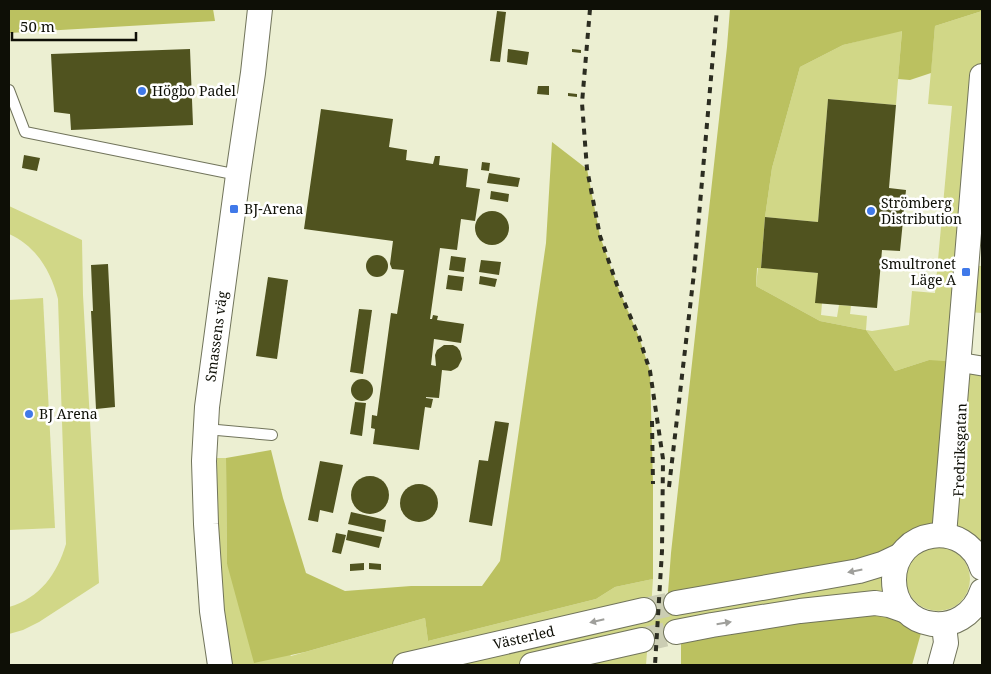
<svg xmlns="http://www.w3.org/2000/svg" width="991" height="674" font-family="'Noto Serif',serif">
<rect width="100%" height="100%" fill="#ecefd2"/>
<g fill="#d1d787">
<polygon points="982,11 982,197 967,265 982,266 982,313 955,311 959,362 982,366 982,568 957,539 962,413 929,360 895,371 866,330 820,321 756,286 758,267 818,273 822,303 821,315 837,317 839,305 851,306 850,314 867,316 866,330 872,331 909,325 912,291 935,293 952,106 928,104 935,26"/>
<polygon points="902,30 896,105 828,99 818,222 765,217 772,168 800,67 843,45"/>
<path d="M9,206L82,240L83,295L99,583L39,622L23,630L9,634V607C40,598 57,574 66,544L58,299C51,271 36,246 9,234Z"/>
<polygon points="43,298 55,528 9,530 9,300"/>
<polygon points="205,458 226,458 227,564 291,656 425,618 428,641 596,599 615,587 653,579 651,609 689,600 882,564 896,593 648,639 646,665 220,665"/>
<circle cx="938" cy="579" r="32"/>
</g>
<g fill="#bbc160">
<polygon points="9,9 213,9 215,21 9,33"/>
<polygon points="730,9 982,9 982,11 935,26 931,73 910,80 898,79 902,31 843,45 800,67 772,168 765,217 761,268 757,268 756,286 820,321 866,330 895,371 929,360 958,362 944,535 901,555 667,605 671,553 727,47"/>
<polygon points="552,142 587,169 600,236 617,285 639,337 650,371 653,484 653,579 615,587 596,599 428,641 425,618 305,652 254,663 227,564 226,458 271,450 283,498 306,573 345,591 411,586 482,586 500,561 546,243"/>
<polygon points="874,611 904,622 921,633 912,665 681,665 681,642 705,639 784,624"/>
</g>
<g fill="#50531f">
<polygon points="497,11 506,12 500,62 490,61"/>
<polygon points="190,49 193,125 71,130 70,114 54,112 51,54"/>
<polygon points="508,49 529,52 527,65 507,62"/>
<polygon points="572,49 581,50 581,53 572,52"/>
<polygon points="538,86 549,86 549,95 537,94"/>
<polygon points="568,93 577,94 577,97 568,96"/>
<polygon points="828,99 896,105 889,188 906,190 900,251 882,250 877,308 815,303 818,273 761,268 765,217 818,222"/>
<polygon points="321,109 393,119 389,147 407,150 406,160 433,164 435,156 440,156 439,165 468,169 466,187 480,189 475,221 461,219 457,250 440,248 430,319 432,319 433,315 438,316 437,320 464,324 461,343 434,339 431,365 436,366 435,355 437,350 444,345 453,345 457,347 460,351 462,359 458,367 455,369 451,371 442,370 439,398 426,397 426,398 433,399 431,408 425,407 419,450 373,444 375,429 371,428 372,415 377,416 391,313 397,314 404,270 392,269 390,264 393,241 304,229"/>
<polygon points="24,155 40,158 37,171 22,168"/>
<polygon points="482,162 490,163 489,171 481,170"/>
<polygon points="489,173 520,178 518,187 487,183"/>
<polygon points="491,191 509,194 508,202 490,199"/>
<circle cx="492" cy="228" r="17"/>
<circle cx="377" cy="266" r="11"/>
<polygon points="451,256 466,258 464,272 449,270"/>
<polygon points="481,260 501,262 499,275 479,272"/>
<polygon points="108,264 115,407 96,409 91,311 93,311 91,265"/>
<polygon points="448,275 464,277 462,291 446,289"/>
<polygon points="480,276 497,279 495,287 479,284"/>
<polygon points="268,277 288,280 277,359 256,356"/>
<polygon points="359,309 372,310 363,374 350,372"/>
<circle cx="362" cy="390" r="11"/>
<polygon points="355,402 366,403 362,436 350,434"/>
<polygon points="495,421 509,423 492,526 469,522 479,460 488,461"/>
<polygon points="320,461 343,465 333,513 320,510 318,522 308,520"/>
<circle cx="370" cy="495" r="19"/>
<circle cx="419" cy="503" r="19"/>
<polygon points="351,512 386,520 384,532 348,524"/>
<polygon points="348,530 382,537 379,548 346,540"/>
<polygon points="336,533 346,535 341,554 332,552"/>
<polygon points="364,563 364,570 350,571 350,564"/>
<polygon points="369,563 381,564 381,570 369,569"/>
</g>
<g fill="none" stroke-linecap="round" stroke-linejoin="round">
<g stroke="#cbcdb3" stroke-width="24" stroke-dasharray="24 12" stroke-linecap="butt">
<polyline points="644,610 676,603"/>
<polyline points="642,640 676,632"/>
</g>
<g stroke="#71745b" stroke-width="12">
<g id="service">
<polyline points="9,90 25,132 238,175"/>
<polyline points="206,429 272,435"/>
</g>
</g>
<g stroke="#71745b" stroke-width="21">
<polyline id="minor" points="958,362 982,366"/>
</g>
<g stroke="#71745b" stroke-width="26">
<g id="tertiary">
<polyline points="944,535 982,76"/>
<path d="M982,568C967,518 894,528 894,580C894,631 965,642 982,591"/>
<polyline points="676,603 859,571 882,564 901,555"/>
<polyline points="676,632 712,625 800,611 875,603 889,605 906,611"/>
<path id="s1" d="M220,665L212,611L206,524L204,461L207,407L238,175L253,73L260,9"/>
<path id="s2" d="M405,665L644,610"/>
<polyline points="532,665 642,640"/>
<polyline points="940,665 946,643 944,625"/>
</g>
</g>
<use href="#service" stroke="#fff" stroke-width="10"/>
<use href="#minor" stroke="#fff" stroke-width="19"/>
<use href="#tertiary" stroke="#fff" stroke-width="24"/>
<g stroke="#2c2d21" stroke-width="4" stroke-dasharray="6 6" stroke-linecap="butt">
<polyline points="590,9 582,103 587,169 600,236 617,285 639,337 650,371 663,459 662,551 655,665"/>
<polyline points="652,421 653,484"/>
<polyline points="669,487 694,273 717,9"/>
</g>
</g>
<defs><path id="oneway-solid" d="M-6-.8H1V-3.2L6.5 0L1 3.2V.8H-6Z" transform="scale(1.25)"/></defs>
<g fill="#9f9f9b">
<use href="#oneway-solid" transform="translate(855 571) rotate(169)"/>
<use href="#oneway-solid" transform="translate(597 621) rotate(167)"/>
<use href="#oneway-solid" transform="translate(724 623) rotate(-9)"/>
</g>
<g fill="#4079e9" stroke="#fff" stroke-width="2">
<circle cx="142" cy="91" r="5"/>
<rect x="229" y="204" width="10" height="10" rx="2.5"/>
<circle cx="871" cy="211" r="5"/>
<rect x="961" y="267" width="10" height="10" rx="2.5"/>
<circle cx="29" cy="414" r="5"/>
</g>
<g text-anchor="middle" stroke-width="5" stroke-linejoin="round" paint-order="stroke">
<g font-size="14" fill="#0e0f06" stroke="#fff" text-anchor="start">
<text x="152" y="96">Högbo Padel</text>
<text x="881" y="208">Strömberg<tspan x="881" dy="16">Distribution</tspan></text>
<text x="244" y="214">BJ-Arena</text>
<text x="956" y="269" text-anchor="end">Smultronet<tspan x="956" dy="16">Läge A</tspan></text>
<text x="39" y="419">BJ Arena</text>
</g>
<g font-size="14" fill="#0e0f06" stroke="#fff">
<text dy="5" stroke="none"><textPath href="#s1" startOffset="330">Smassens väg</textPath></text>
<text transform="translate(960 450) rotate(-88)" y="5">Fredriksgatan</text>
<text dy="5" stroke="none"><textPath href="#s2" startOffset="122">Västerled</textPath></text>
</g>
</g>
<rect width="991" height="674" fill="none" stroke="#0e0f06" stroke-width="20"/>
<path d="M12 32v8h124v-8" fill="none" stroke="#0e0f06" stroke-width="2.5"/>
<text x="20" y="32" font-size="15" fill="#0e0f06" stroke="#ffffff" stroke-width="4" paint-order="stroke">50 m</text>
</svg>
